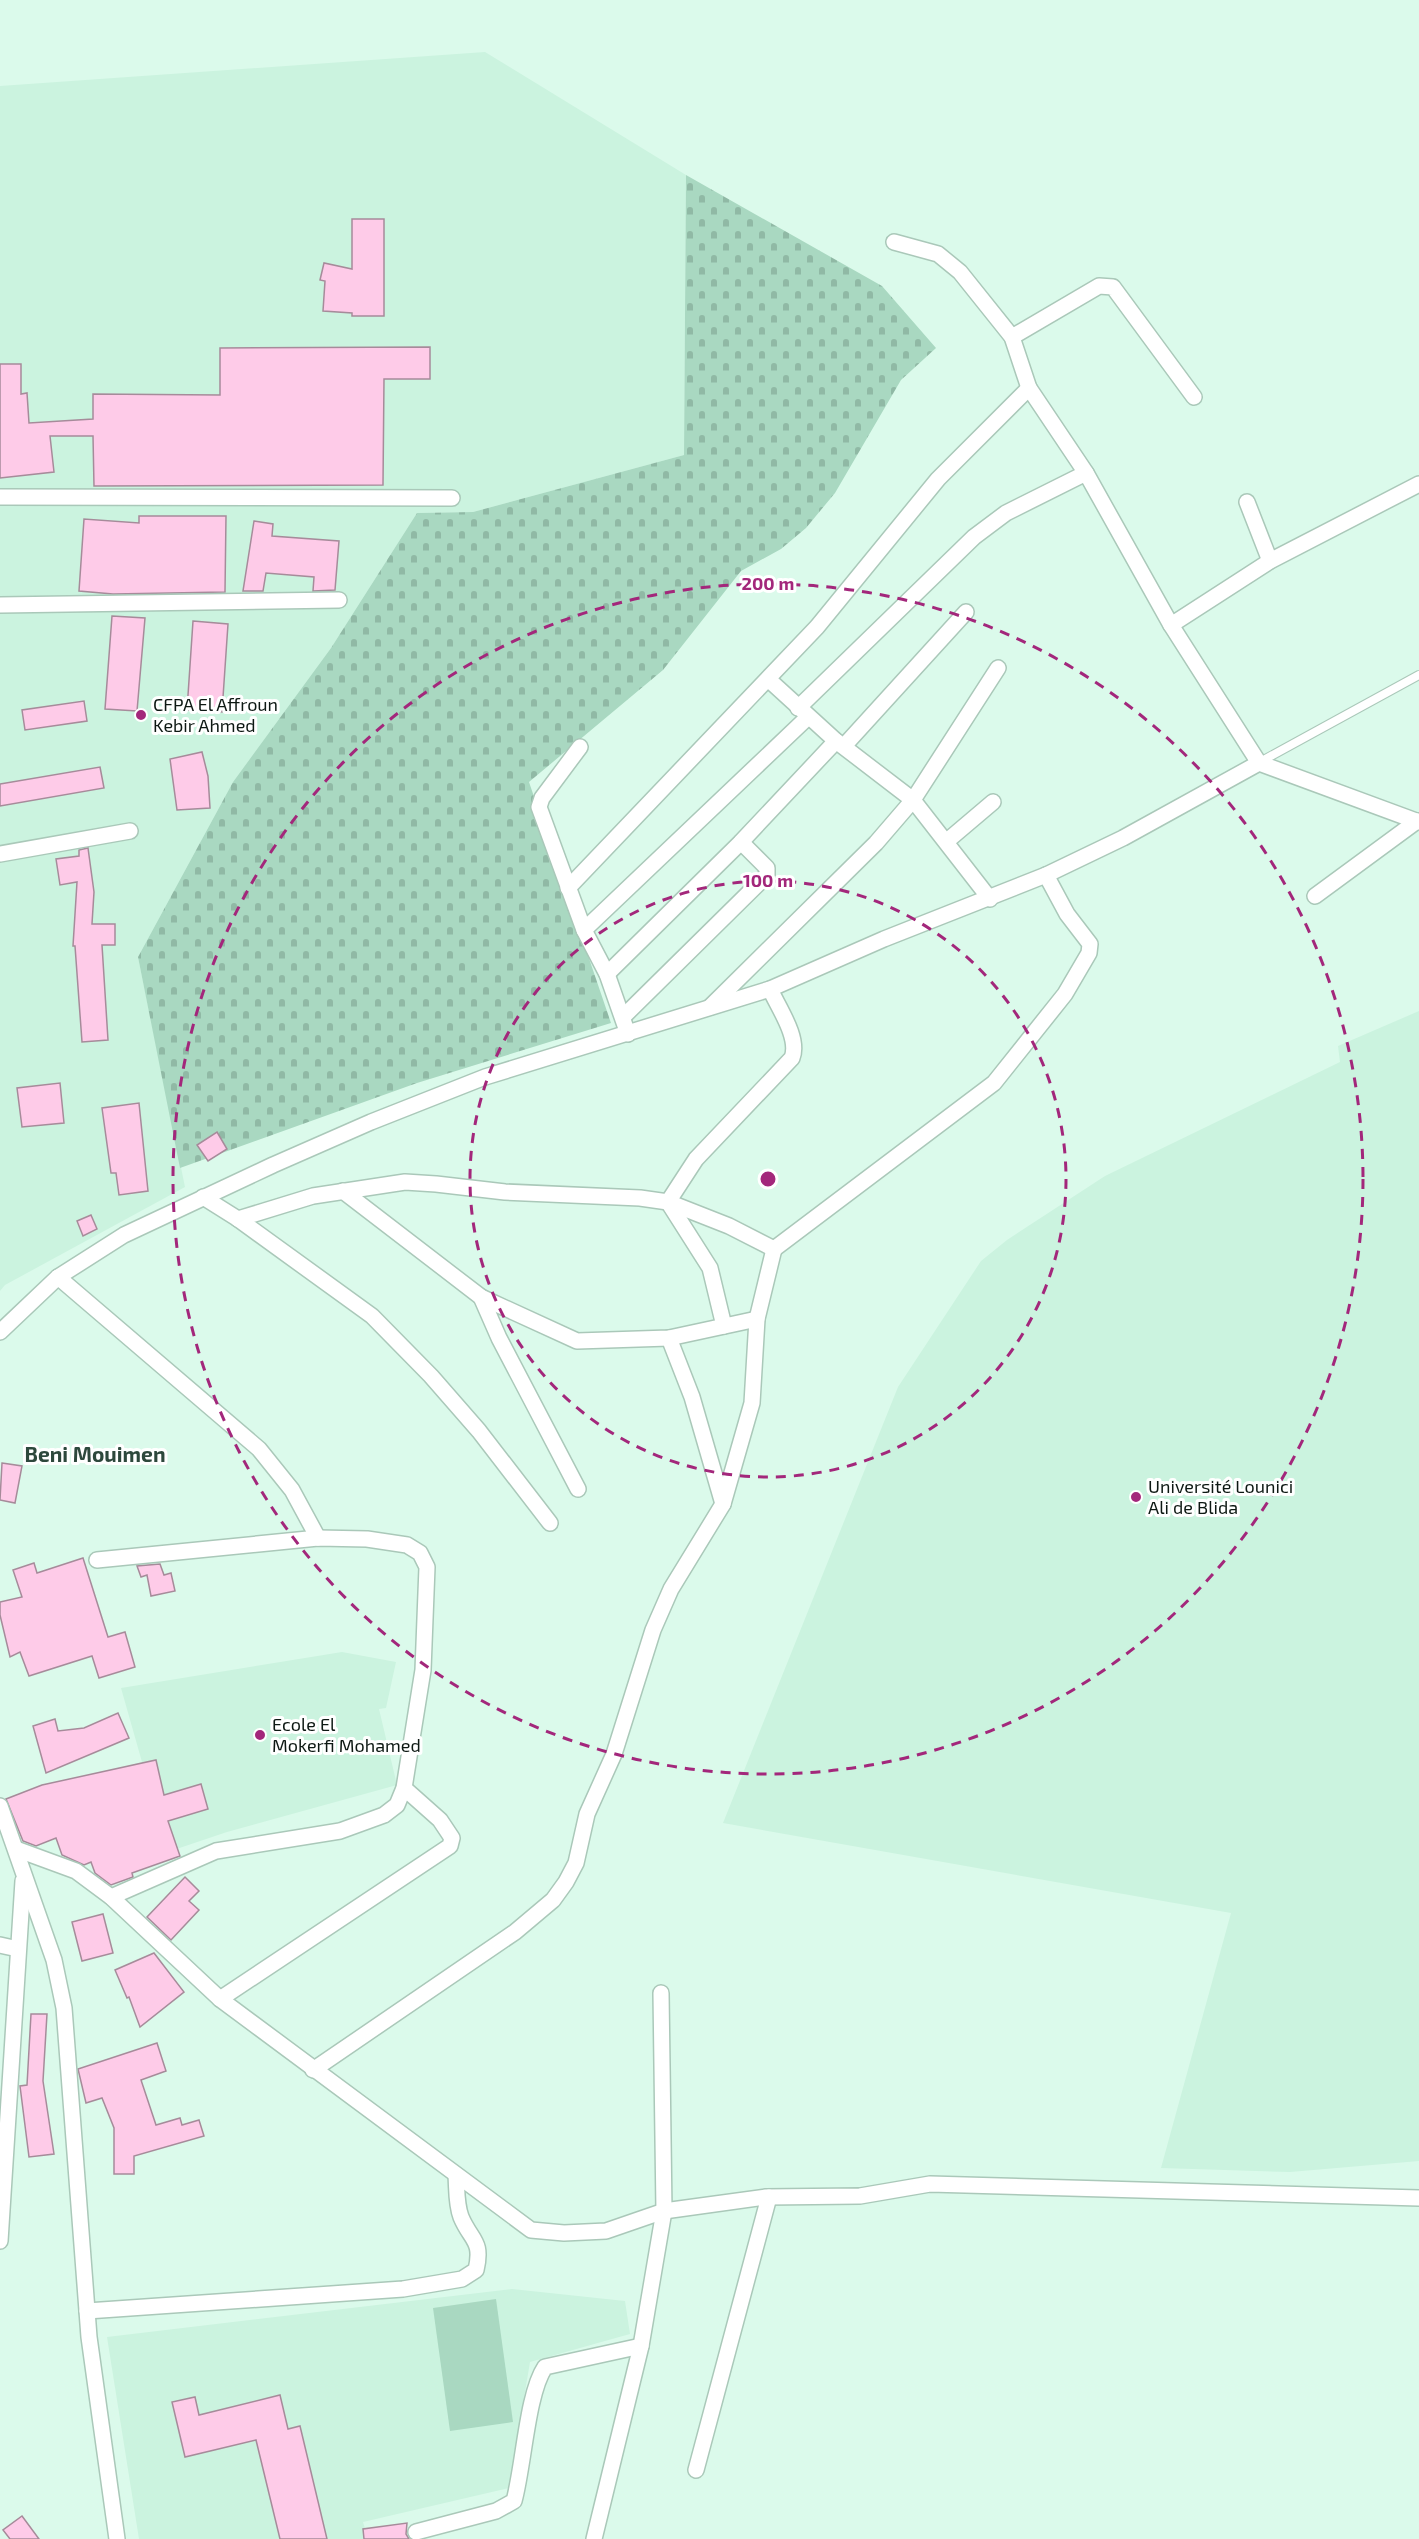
<svg xmlns="http://www.w3.org/2000/svg" width="1419" height="2539" font-family="'Exo 2',sans-serif">
<defs>
<pattern id="cemetery-stones" width="16" height="16" patternUnits="userSpaceOnUse" patternTransform="scale(1.5)"><rect width="16" height="16" fill="#a9d8c1"/><path d="M2 7V4a2 2 0 0 1 4 0v3zM10 15v-3a2 2 0 0 1 4 0v3z" fill="#90b9a5"/></pattern>
</defs>
<rect width="100%" height="100%" fill="#dbfaeb"/>
<g fill="#cbf3df">
<polygon points="485,52 686,175 684,455 473,512 417,513 331,648 233,782 138,957 185,1187 5,1285 0,1291 0,86"/>
<polygon points="1419,1011 1419,2161 1290,2172 1161,2168 1231,1913 723,1823 898,1387 981,1261 1007,1240 1105,1176 1340,1062 1338,1046"/>
<polygon points="342,1652 396,1662 386,1708 379,1709 397,1785 227,1832 117,1869 86,1777 142,1762 121,1688"/>
<polygon points="512,2289 625,2301 630,2334 530,2362 509,2488 363,2522 368,2539 139,2539 107,2337"/>
</g>
<polygon fill="url(#cemetery-stones)" points="686,175 882,286 936,348 901,380 835,493 806,528 781,549 741,571 663,670 529,782 611,1023 417,1083 180,1168 138,957 233,782 331,648 417,513 473,512 684,455"/>
<polygon fill="#a9d8c1" points="496,2299 513,2422 450,2431 433,2308"/>
<g fill="#fecbe8" stroke="#a68b9a" stroke-width="1.5">
<polygon points="352,219 384,219 384,316 352,316 352,313 323,311 325,281 320,280 324,263 352,269"/>
<polygon points="430,347 430,379 384,379 383,485 94,486 93,436 50,436 54,472 0,478 0,364 21,364 21,394 27,393 29,423 93,419 93,394 220,395 220,348"/>
<polygon points="139,516 226,516 225,592 113,594 79,591 84,519 139,523"/>
<polygon points="254,521 273,524 272,536 339,541 335,590 313,591 314,577 266,573 263,591 243,591"/>
<polygon points="112,616 145,618 137,711 105,709"/>
<polygon points="193,621 228,624 222,712 187,710"/>
<polygon points="84,701 87,721 25,730 22,710"/>
<polygon points="202,752 208,776 210,808 177,810 170,759"/>
<polygon points="100,767 104,788 0,806 0,784"/>
<polygon points="88,848 94,892 92,924 115,924 115,945 102,945 108,1040 82,1042 75,946 73,946 77,882 60,885 56,859 79,856 79,850"/>
<polygon points="60,1083 64,1123 22,1127 17,1088"/>
<polygon points="139,1103 148,1191 119,1195 116,1173 111,1173 102,1108"/>
<polygon points="217,1132 227,1149 208,1161 197,1145"/>
<polygon points="91,1215 97,1229 83,1236 77,1221"/>
<polygon points="2,1463 22,1466 15,1503 0,1500"/>
<polygon points="83,1558 108,1637 125,1632 135,1667 99,1678 92,1656 29,1676 20,1652 10,1657 0,1615 0,1602 22,1597 13,1570 34,1563 37,1573"/>
<polygon points="160,1564 164,1575 171,1573 175,1591 151,1596 147,1575 141,1577 137,1566"/>
<polygon points="118,1713 129,1738 46,1773 33,1726 55,1719 58,1731 84,1728"/>
<polygon points="156,1760 164,1795 201,1784 208,1809 168,1821 180,1856 132,1873 133,1877 111,1885 95,1873 91,1862 84,1865 62,1855 56,1838 36,1846 23,1841 6,1799 42,1785"/>
<polygon points="185,1877 199,1891 189,1901 199,1910 171,1940 147,1917"/>
<polygon points="103,1914 113,1953 82,1961 72,1922"/>
<polygon points="154,1953 184,1992 140,2027 129,1997 127,1998 115,1970"/>
<polygon points="31,2014 47,2014 43,2081 54,2154 29,2157 20,2086 27,2085"/>
<polygon points="157,2043 166,2071 141,2080 156,2125 180,2118 182,2125 199,2120 204,2136 134,2156 134,2174 114,2174 114,2128 102,2098 86,2103 78,2069"/>
<polygon points="280,2395 288,2429 300,2426 327,2539 280,2539 256,2440 185,2457 172,2402 195,2397 199,2415"/>
<polygon points="22,2516 39,2539 10,2539 3,2530"/>
<polygon points="407,2523 406,2534 409,2539 364,2539 363,2529"/>
</g>
<g fill="none" stroke-linecap="round" stroke-linejoin="round">
<g stroke="#aac8b9" stroke-width="10">
<polyline id="lane" points="1260,762 1419,675"/>
</g>
<g stroke="#aac8b9" stroke-width="18">
<g id="street">
<polyline points="894,242 938,254 960,272 1012,337 1029,388"/>
<polyline points="1012,337 1099,286 1113,287 1194,397"/>
<polyline points="0,497 452,498"/>
<polyline points="1247,502 1270,561"/>
<polyline points="0,605 339,600"/>
<polyline points="1171,625 1270,561 1419,484"/>
<polyline points="768,679 836,741 913,800 990,899"/>
<polyline points="798,708 974,537 1006,513 1086,473"/>
<polyline points="844,746 966,612"/>
<polyline points="580,747 542,798 539,807 584,930 607,974 628,1034"/>
<polyline points="947,841 993,802"/>
<polyline points="0,854 130,831"/>
<polyline points="568,888 817,627 938,479 1029,388 1086,473 1171,625 1259,763 1419,822"/>
<polyline points="1315,896 1417,821"/>
<polyline points="584,930 808,717"/>
<polyline points="607,974 741,842 836,741"/>
<polyline points="710,1007 876,843 913,800 998,668"/>
<polyline points="624,1016 767,875 767,868 741,842"/>
<polyline points="343,1191 481,1297 577,1341 669,1338 757,1319"/>
<polyline points="203,1197 238,1219 372,1316 431,1376 479,1431 550,1523"/>
<polyline points="238,1219 313,1196 405,1182 436,1184 505,1192 640,1198 668,1202 729,1226 774,1249 757,1319 752,1403 723,1504 671,1589 653,1630 614,1754 587,1814 576,1863 566,1882 553,1900 515,1932 313,2070"/>
<polyline points="774,1249 994,1083 1065,994 1089,953 1090,944 1067,914 1046,875"/>
<polyline points="58,1277 259,1449 292,1490 318,1538"/>
<polyline points="481,1297 499,1338 578,1489"/>
<path d="M724,1326L710,1268L668,1202L696,1159L792,1058C800,1038 778,1007 770,989"/>
<polyline points="0,1332 58,1277 124,1235 273,1165 371,1122 485,1077 770,989 884,939 1046,875 1123,838 1259,763"/>
<polyline points="669,1338 692,1397 723,1504"/>
<polyline points="97,1560 318,1538 367,1539 407,1545 420,1553 427,1567 423,1670 404,1788 397,1805 384,1815 340,1831 216,1851 111,1897"/>
<polyline points="0,1806 54,1960 64,2008 89,2337 117,2539"/>
<polyline points="16,1849 76,1871 111,1897 220,1999 531,2230 564,2233 606,2231 664,2211 766,2197 860,2196 930,2184 1419,2198"/>
<polyline points="0,1945 18,1949"/>
<polyline points="220,1999 450,1846 452,1838 440,1820 404,1788"/>
<polyline points="0,2241 23,1881"/>
<path d="M87,2311L403,2289L462,2279L476,2270C483,2240 471,2241 461,2217C456,2204 457,2189 456,2175"/>
<polyline points="696,2470 769,2197"/>
<path d="M416,2532L496,2511L514,2501C524,2464 527,2394 545,2367L641,2346"/>
<polyline points="594,2539 641,2346 664,2211 661,1993"/>
</g>
</g>
<use href="#lane" stroke="#fff" stroke-width="8"/>
<use href="#street" stroke="#fff" stroke-width="15"/>
</g>
<g fill="none" stroke="#a3277b" stroke-width="3" stroke-dasharray="10 8">
<circle cx="768" cy="1179" r="298"/>
<circle cx="768" cy="1179" r="595"/>
</g>
<g fill="#a3277b" stroke="#fff" stroke-width="2">
<circle cx="141" cy="715" r="6"/>
<circle cx="1136" cy="1497" r="6"/>
<circle cx="260" cy="1735" r="6"/>
</g>
<g text-anchor="middle" stroke-width="6" stroke-linejoin="round" paint-order="stroke">
<g font-size="18" fill="#0d1813" stroke="#fff" text-anchor="start">
<text x="153" y="711">CFPA El Affroun<tspan x="153" dy="21">Kebir Ahmed</tspan></text>
<text x="1148" y="1493">Université Lounici<tspan x="1148" dy="21">Ali de Blida</tspan></text>
<text x="272" y="1731">Ecole El<tspan x="272" dy="21">Mokerfi Mohamed</tspan></text>
</g>
<g font-size="21" font-weight="bold" fill="#2d483c" stroke="#fff">
<text x="95" y="1462">Beni Mouimen</text>
</g>
</g>
<circle cx="768" cy="1179" r="9" fill="#a3277b" stroke="#fff" stroke-width="3"/>
<g font-size="18" text-anchor="middle" font-weight="bold" fill="#a3277b" stroke="#fff" stroke-width="6" stroke-linejoin="round" paint-order="stroke">
<text x="768" y="590">200 m</text>
<text x="768" y="887">100 m</text>
</g>
</svg>
